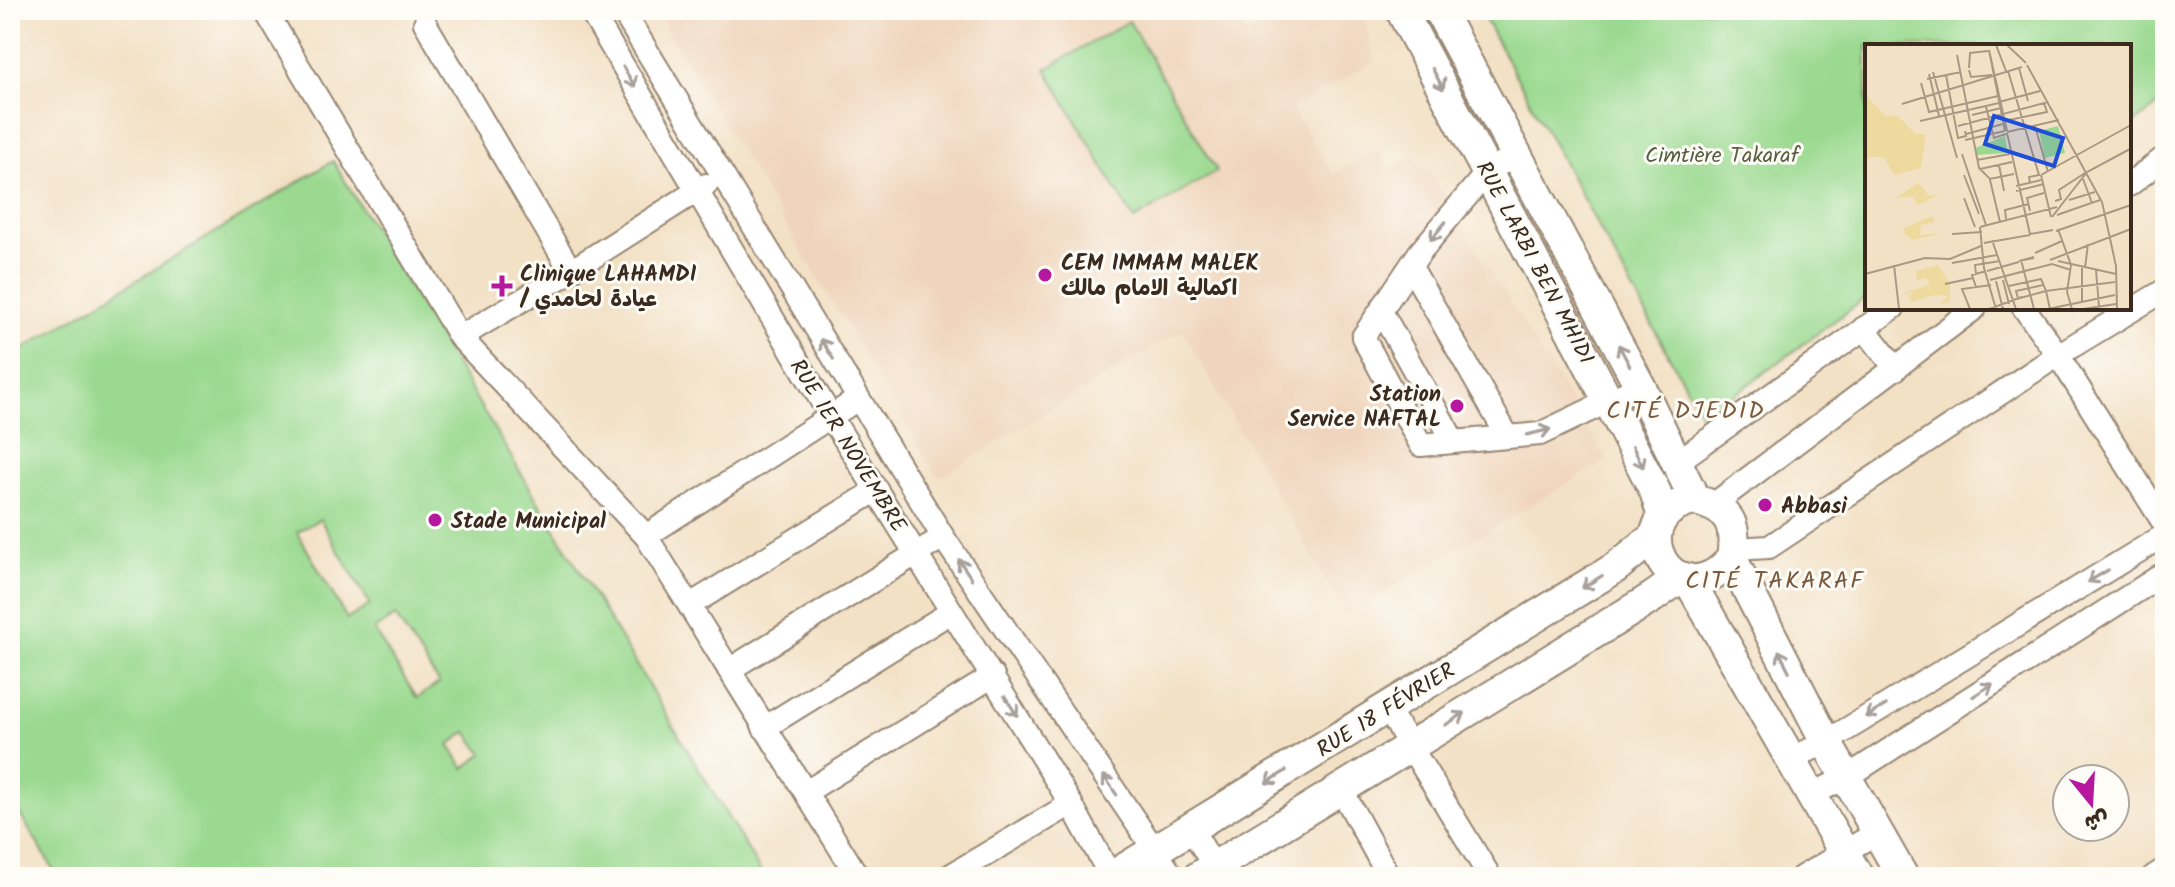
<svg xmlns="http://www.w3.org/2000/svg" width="2175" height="887" font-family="Kalam,'Playpen Sans Arabic',sans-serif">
<rect width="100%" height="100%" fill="#fdfcf7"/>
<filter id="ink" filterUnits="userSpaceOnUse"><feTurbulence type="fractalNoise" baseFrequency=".0125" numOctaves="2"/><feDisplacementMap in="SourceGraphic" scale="16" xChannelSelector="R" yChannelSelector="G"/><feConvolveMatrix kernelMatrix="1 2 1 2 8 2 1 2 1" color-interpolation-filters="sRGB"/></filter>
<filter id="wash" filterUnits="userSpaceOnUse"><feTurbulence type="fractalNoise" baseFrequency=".006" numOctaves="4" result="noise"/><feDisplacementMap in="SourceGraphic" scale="32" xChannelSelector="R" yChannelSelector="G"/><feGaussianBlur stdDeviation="1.8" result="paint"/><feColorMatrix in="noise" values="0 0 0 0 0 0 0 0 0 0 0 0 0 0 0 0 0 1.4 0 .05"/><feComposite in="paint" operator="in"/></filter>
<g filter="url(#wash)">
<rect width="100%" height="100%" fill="#f3e1c6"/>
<polygon fill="#f0d5bc" points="655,10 1234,10 1247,35 1295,10 1363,10 1374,61 1292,109 1333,174 1378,150 1389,169 1412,155 1434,180 1607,460 1346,615 1182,330 939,478"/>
<g fill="#9ad98f" stroke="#6a8256" stroke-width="2" fill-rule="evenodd">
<polygon points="1480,10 2165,10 2165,100 2129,127 2129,46 1867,46 1867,297 1703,418"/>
<polygon points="1129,21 1217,171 1134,220 1046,69"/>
<path d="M333,161L764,877H58L10,798V357ZM320,519L370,605L347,619L297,532ZM395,616L439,683L417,698L374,630ZM467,732L483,754L464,768L449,745Z"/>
</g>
</g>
<g filter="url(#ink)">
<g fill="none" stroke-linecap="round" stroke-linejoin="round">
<g stroke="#978672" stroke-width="26">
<g id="street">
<polyline points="265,10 460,337 646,536 858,877"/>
<polyline points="590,10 831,417 1071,804 1111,877"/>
<polyline points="622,10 943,537 1173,877"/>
<polyline points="425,23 571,271"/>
<polyline points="1518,154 1488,171 1420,252 1363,337 1421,445 1540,434 1640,386"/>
<polyline points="2129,185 2165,157"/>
<polyline points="1411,267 1508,437"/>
<polyline points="2024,308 2058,355 2165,525"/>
<polyline points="1381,311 1454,442"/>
<polyline points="1864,328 1896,369"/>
<polyline points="460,337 571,271 706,185"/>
<polyline points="1677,462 1893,308"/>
<polyline points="1713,505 1975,308"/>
<polyline points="646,536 858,399"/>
<polyline points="1734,549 1769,547 2058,355 2165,290"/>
<polyline points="690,605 877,490"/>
<polyline points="729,670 943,537"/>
<polyline points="1387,708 1490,877"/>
<polyline points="764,728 951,612"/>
<polyline points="1789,760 1826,742 2165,535"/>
<polyline points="1341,789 1389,877"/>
<polyline points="806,792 993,676"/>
<polyline points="1811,795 1847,777 2165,573"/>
<polyline points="1192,829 1220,877"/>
<polyline points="948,877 1071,804"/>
<polyline points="1802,877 1878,832"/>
<polyline points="2153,877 2165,869"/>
</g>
</g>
<g stroke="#978672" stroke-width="34">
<g id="secondary">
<polyline points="1401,10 1609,402 1655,491 1663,517"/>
<polyline points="1439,10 1640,386 1695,500"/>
<path d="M1695,500C1731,509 1737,524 1732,559C1726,564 1721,571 1713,575C1662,603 1624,512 1695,500Z"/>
<polyline points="1732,559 1826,742 1903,877"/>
<polyline points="1688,579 1858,877"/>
<polyline points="1111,877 1615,568 1655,536"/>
<polyline points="1198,877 1653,597 1681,577"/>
</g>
</g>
<use href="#street" stroke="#fff" stroke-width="22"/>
<use href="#secondary" stroke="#fff" stroke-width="30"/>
</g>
<defs><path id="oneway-shaft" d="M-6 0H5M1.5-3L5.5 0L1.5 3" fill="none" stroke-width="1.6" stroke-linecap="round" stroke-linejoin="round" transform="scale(2)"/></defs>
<g stroke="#a79f9a">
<use href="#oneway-shaft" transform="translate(629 77) rotate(60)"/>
<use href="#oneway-shaft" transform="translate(1438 79) rotate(62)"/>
<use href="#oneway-shaft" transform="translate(1438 231) rotate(130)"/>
<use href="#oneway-shaft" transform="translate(827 349) rotate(-122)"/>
<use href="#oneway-shaft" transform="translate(1624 355) rotate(-118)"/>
<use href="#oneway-shaft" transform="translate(1539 432) rotate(-14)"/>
<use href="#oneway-shaft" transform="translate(1638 457) rotate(63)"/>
<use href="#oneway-shaft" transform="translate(965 569) rotate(-124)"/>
<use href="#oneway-shaft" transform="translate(2098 576) rotate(149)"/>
<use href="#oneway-shaft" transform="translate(1592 582) rotate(148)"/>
<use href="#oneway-shaft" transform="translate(1784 661) rotate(-117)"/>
<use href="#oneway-shaft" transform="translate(1983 690) rotate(-33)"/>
<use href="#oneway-shaft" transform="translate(1011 706) rotate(58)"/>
<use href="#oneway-shaft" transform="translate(1876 711) rotate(149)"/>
<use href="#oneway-shaft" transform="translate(1455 719) rotate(-32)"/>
<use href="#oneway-shaft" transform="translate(1276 777) rotate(148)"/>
<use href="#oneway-shaft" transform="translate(1110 785) rotate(-124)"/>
</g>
</g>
<g fill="#b5179e" stroke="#fdfcf7" stroke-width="3">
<circle cx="1045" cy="275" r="8"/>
<path d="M498 274h8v8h8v8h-8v8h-8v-8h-8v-8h8z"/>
<circle cx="1457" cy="406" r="8"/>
<circle cx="1765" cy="505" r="8"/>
<circle cx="435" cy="520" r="8"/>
</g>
<g text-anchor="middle" stroke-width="6" stroke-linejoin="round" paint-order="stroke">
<g font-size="22" fill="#585f40" stroke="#fdfcf7">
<text x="1722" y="162">Cimtière Takaraf</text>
</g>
<g font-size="22" font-weight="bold" fill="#3b2a1e" stroke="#fdfcf7" text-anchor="start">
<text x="1061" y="270">CEM IMMAM MALEK<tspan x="1061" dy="25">اكمالية الامام مالك</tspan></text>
<text x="520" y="281">Clinique LAHAMDI<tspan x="520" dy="25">/ عيادة لحامدي</tspan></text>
<text x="1441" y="401" text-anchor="end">Station<tspan x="1441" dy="25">Service NAFTAL</tspan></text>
<text x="1781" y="513">Abbasi</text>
<text x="451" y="528">Stade Municipal</text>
</g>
<g font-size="22" fill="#3b2a1e" stroke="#fdfcf7">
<text transform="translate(1536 262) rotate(62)" y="8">RUE LARBI BEN MHIDI</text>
<text transform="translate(849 445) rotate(58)" y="8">RUE 1ER NOVEMBRE</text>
<text transform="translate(1385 709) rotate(-32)" y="8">RUE 18 FÉVRIER</text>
</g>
<g font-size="24" letter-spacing="2" fill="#7a593c" stroke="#fdfcf7">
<text x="1686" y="418">CITÉ DJEDID</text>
<text x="1775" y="588">CITÉ TAKARAF</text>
</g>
</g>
<g transform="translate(1865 44)">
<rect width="266" height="266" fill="#f3e1c6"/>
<path d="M193,82L200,109L180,114L174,87ZM140,92L143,109L111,111L110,104Z" fill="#9ad98f"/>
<path d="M0,50L20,72H33L50,90H61L56,124L29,131L19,113H0ZM53,139L63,150L58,152L73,151L53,161L48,154L54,152L31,154ZM67,172L70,178L56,181L55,191L78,189L48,196L40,190L39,184ZM73,221L85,239V257L75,261L83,252L69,251L47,258L43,254L48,248L35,251L65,240L61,234L52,236L51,227Z" fill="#eeda9e"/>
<path fill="none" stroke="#a99883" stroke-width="2" d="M131,1L141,27M142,1L161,19M92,11L114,124L125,135L149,130M162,21L237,158L251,222L252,265M104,24L105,9L123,7M154,24L163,57M104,26L106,33L127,31M143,27L174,131L164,133L165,139M68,28L92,114M64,30L74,72M81,31L93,94L101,92L100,87M62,35L96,28M56,39L64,68L133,52M134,58L175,47M37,60L157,23M121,63L129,94L141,90M107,71L136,64M55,77L134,59M139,77L182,68L179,59M93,82L183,58M170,82L183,128M140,87L124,6L142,87M142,88L194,76M142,89L165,190L188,186M101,90L138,80M100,96L140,87M97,110L121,181M112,116L145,110M134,121L139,147M115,125L147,118M99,131L114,170M176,131L266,81M176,131L186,173M218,135L227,159M125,136L135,178M151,142L176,136M151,147L179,140M99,154L110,183M204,156L230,148M190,157L196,155L194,146L220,129M165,167L162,154L179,149M192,171L235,156M187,173L222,128L265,105M141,175L140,166L164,160M115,183L119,224L131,265M115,183L192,163M193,185L206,221L202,248L207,265M191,187L266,161M87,190L117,188M127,196L151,265M119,199L165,191M170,209L197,197M169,213L154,217L169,214M156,216L169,265M185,216L266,185M193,217L251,230M87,219L132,211M29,221L34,265M220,224L223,200M231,226L234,263M122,227L154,218M0,230L60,214L85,215L116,202M111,230L110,221L135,217M125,236L187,220L206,226M138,236L144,260M131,237L138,265M80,240L108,234M144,242L176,235L181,247L250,238M111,243L107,231L121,227M153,254L151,247L178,241M148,256L181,247L185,265M217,257V224M105,265L97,245L126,241M124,265L157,253M183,265L250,251M218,265L251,260"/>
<path fill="#1d4ed8" fill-opacity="0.15" stroke="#1d4ed8" stroke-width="4" d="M129,72L198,94L189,122L120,100Z"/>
<rect width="266" height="266" fill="none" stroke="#3b2a1e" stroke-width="4"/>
</g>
<rect width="2175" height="887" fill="none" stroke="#fdfcf7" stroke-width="40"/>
<g transform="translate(2091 803) rotate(162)"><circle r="38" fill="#fdfcf7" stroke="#afa8a0" stroke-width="2"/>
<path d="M0-6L14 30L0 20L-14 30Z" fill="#b5179e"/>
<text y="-12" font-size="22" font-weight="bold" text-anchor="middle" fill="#3b2a1e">ش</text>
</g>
</svg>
